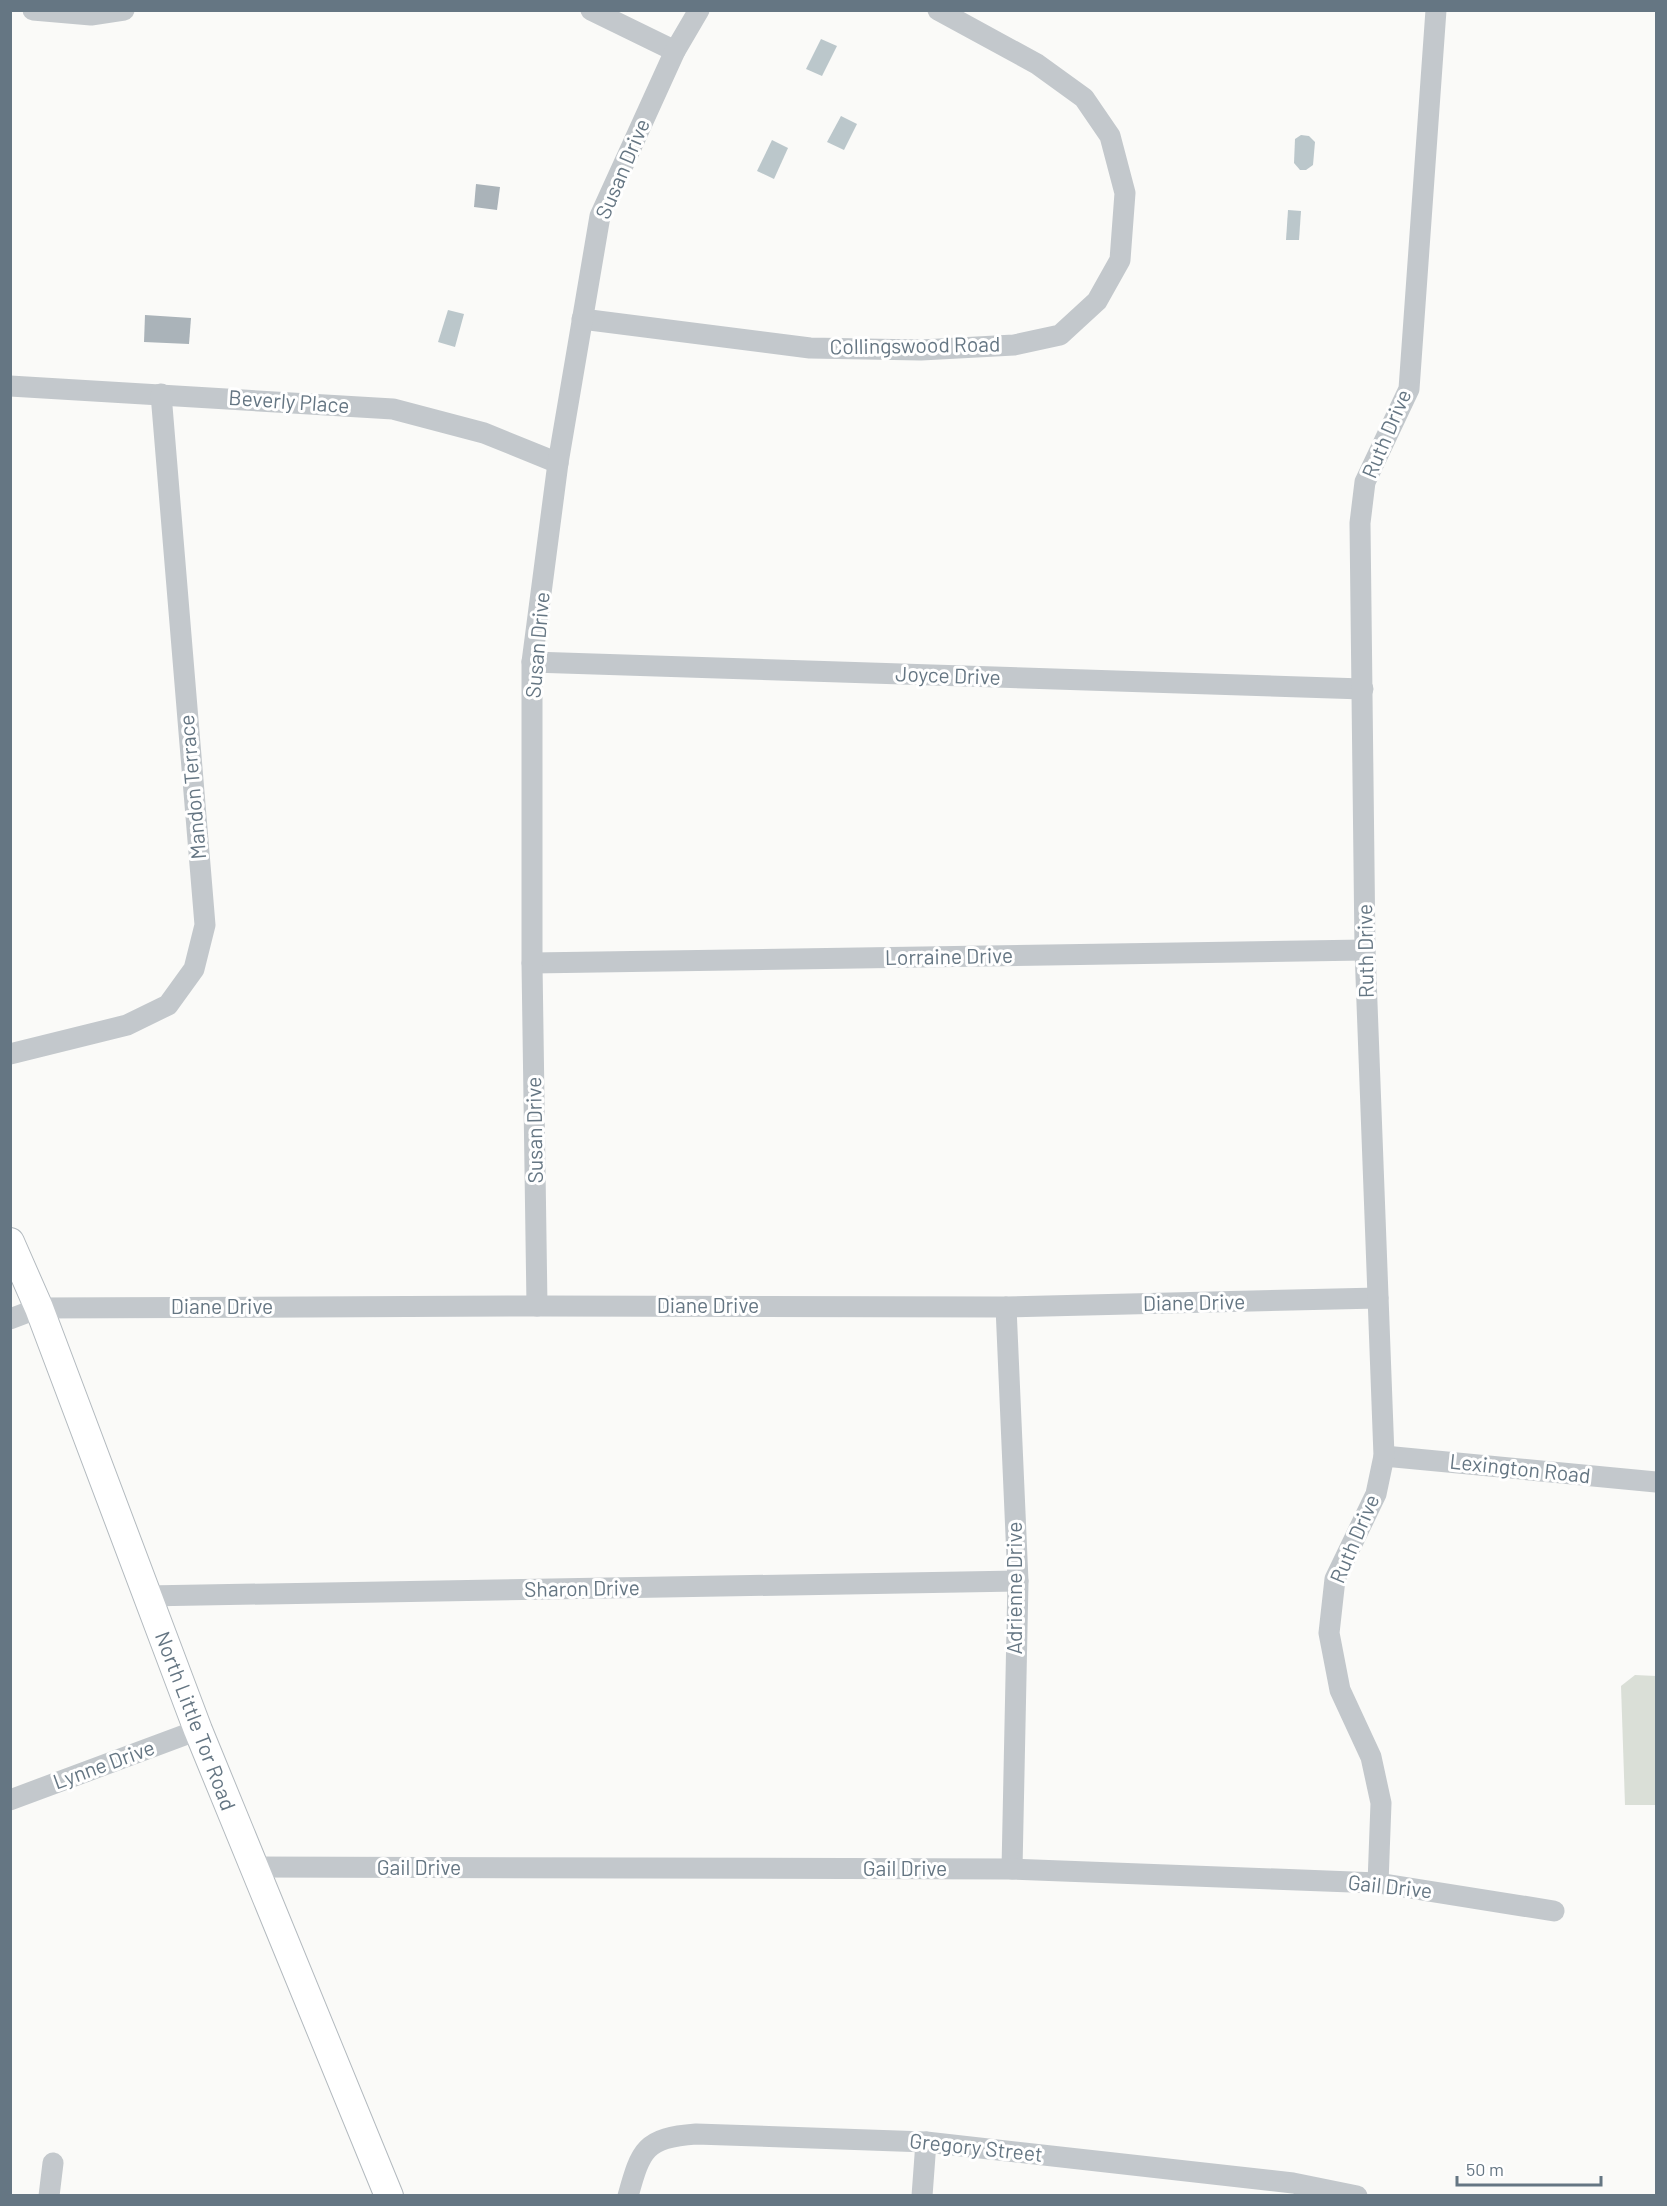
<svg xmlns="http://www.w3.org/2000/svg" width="1667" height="2206" font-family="Barlow,sans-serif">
<rect width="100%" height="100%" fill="#fafaf8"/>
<polygon fill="#dadfd7" points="1635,1675 1656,1676 1656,1805 1625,1805 1621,1686"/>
<g fill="#bbc7cb">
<polygon points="821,39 837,46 822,76 806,69"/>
<polygon points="841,116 857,124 844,150 827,142"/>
<polygon points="1301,135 1309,136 1315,142 1313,165 1306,170 1300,170 1294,163 1295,139"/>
<polygon points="772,140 788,148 774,179 757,171"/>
<polygon points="1288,210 1301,211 1299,240 1286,240"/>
<polygon points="448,310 464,314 455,347 438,342"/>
</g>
<g fill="#aab3b9">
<polygon points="476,184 500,187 497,210 474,207"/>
<polygon points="145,315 191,318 189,344 144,342"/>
</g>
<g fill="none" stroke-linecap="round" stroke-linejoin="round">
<g stroke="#b3babf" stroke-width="30">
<polyline id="secondary" points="10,1242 39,1308 198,1730 389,2196"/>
</g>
<g stroke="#c3c8cc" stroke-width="21">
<polyline points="33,10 91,15 124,10"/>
<polyline points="591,10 675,51"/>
<polyline points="582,319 810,348 921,350 1014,345 1060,335 1097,301 1120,260 1125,193 1110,136 1084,98 1037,64 938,10"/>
<polyline points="10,386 393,409 484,433 558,463"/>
<polyline points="532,662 1363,689"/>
<polyline points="532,963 1365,950"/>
<polyline points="10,1054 127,1025 168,1005 194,969 205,925 161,394"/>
<polyline points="537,1306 532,963 532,662 558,463 600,216 675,51 699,10"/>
<polyline points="1006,1307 1018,1581 1012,1869"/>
<polyline points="10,1319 39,1308 537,1306 1006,1307 1378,1298"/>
<polyline points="1384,1456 1656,1482"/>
<polyline points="146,1596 1018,1581"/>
<polyline points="10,1800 198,1730"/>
<polyline points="253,1867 1012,1869 1378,1883 1554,1911"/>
<polyline points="1378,1883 1381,1803 1371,1757 1340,1690 1329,1633 1335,1579 1376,1494 1384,1456 1365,950 1360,523 1365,482 1409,389 1436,10"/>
<polyline points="49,2196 53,2163"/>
<path d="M628,2196C641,2149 645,2138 696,2134L926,2142L1293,2183L1357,2196"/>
<polyline points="922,2196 926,2142"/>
</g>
<use href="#secondary" stroke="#fff" stroke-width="28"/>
</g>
<g text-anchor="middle" stroke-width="6" stroke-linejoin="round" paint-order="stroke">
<g font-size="21" fill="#657683" stroke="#fff">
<text transform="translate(623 169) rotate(-67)" y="7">Susan Drive</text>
<text transform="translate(915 346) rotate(-1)" y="7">Collingswood Road</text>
<text transform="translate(289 402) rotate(4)" y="7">Beverly Place</text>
<text transform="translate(1387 434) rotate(-67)" y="7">Ruth Drive</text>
<text transform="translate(538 645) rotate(-85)" y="7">Susan Drive</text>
<text transform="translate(948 676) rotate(2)" y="7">Joyce Drive</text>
<text transform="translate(193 787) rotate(-95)" y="7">Mandon Terrace</text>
<text transform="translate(1366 951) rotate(-91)" y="7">Ruth Drive</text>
<text transform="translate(949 957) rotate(-1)" y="7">Lorraine Drive</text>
<text transform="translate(535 1130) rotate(-91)" y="7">Susan Drive</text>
<text transform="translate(1194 1303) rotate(-1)" y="7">Diane Drive</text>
<text x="708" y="1313">Diane Drive</text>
<text x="222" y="1314">Diane Drive</text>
<text transform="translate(1520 1469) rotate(6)" y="7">Lexington Road</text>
<text transform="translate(1355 1539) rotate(-67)" y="7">Ruth Drive</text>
<text transform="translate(1015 1588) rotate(-90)" y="7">Adrienne Drive</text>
<text transform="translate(582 1589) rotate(-1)" y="7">Sharon Drive</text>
<text transform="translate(195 1721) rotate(69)" y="7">North Little Tor Road</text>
<text transform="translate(104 1765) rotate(-20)" y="7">Lynne Drive</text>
<text x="419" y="1875">Gail Drive</text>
<text x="905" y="1876">Gail Drive</text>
<text transform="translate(1390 1887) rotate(6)" y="7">Gail Drive</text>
<text transform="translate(976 2148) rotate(6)" y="7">Gregory Street</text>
</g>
</g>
<rect width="1667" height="2206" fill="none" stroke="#657683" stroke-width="24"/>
<path d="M1457 2176v9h144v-9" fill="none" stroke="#657683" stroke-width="3"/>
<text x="1466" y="2176" font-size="18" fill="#657683" stroke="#ffffff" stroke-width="4.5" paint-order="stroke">50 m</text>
</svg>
